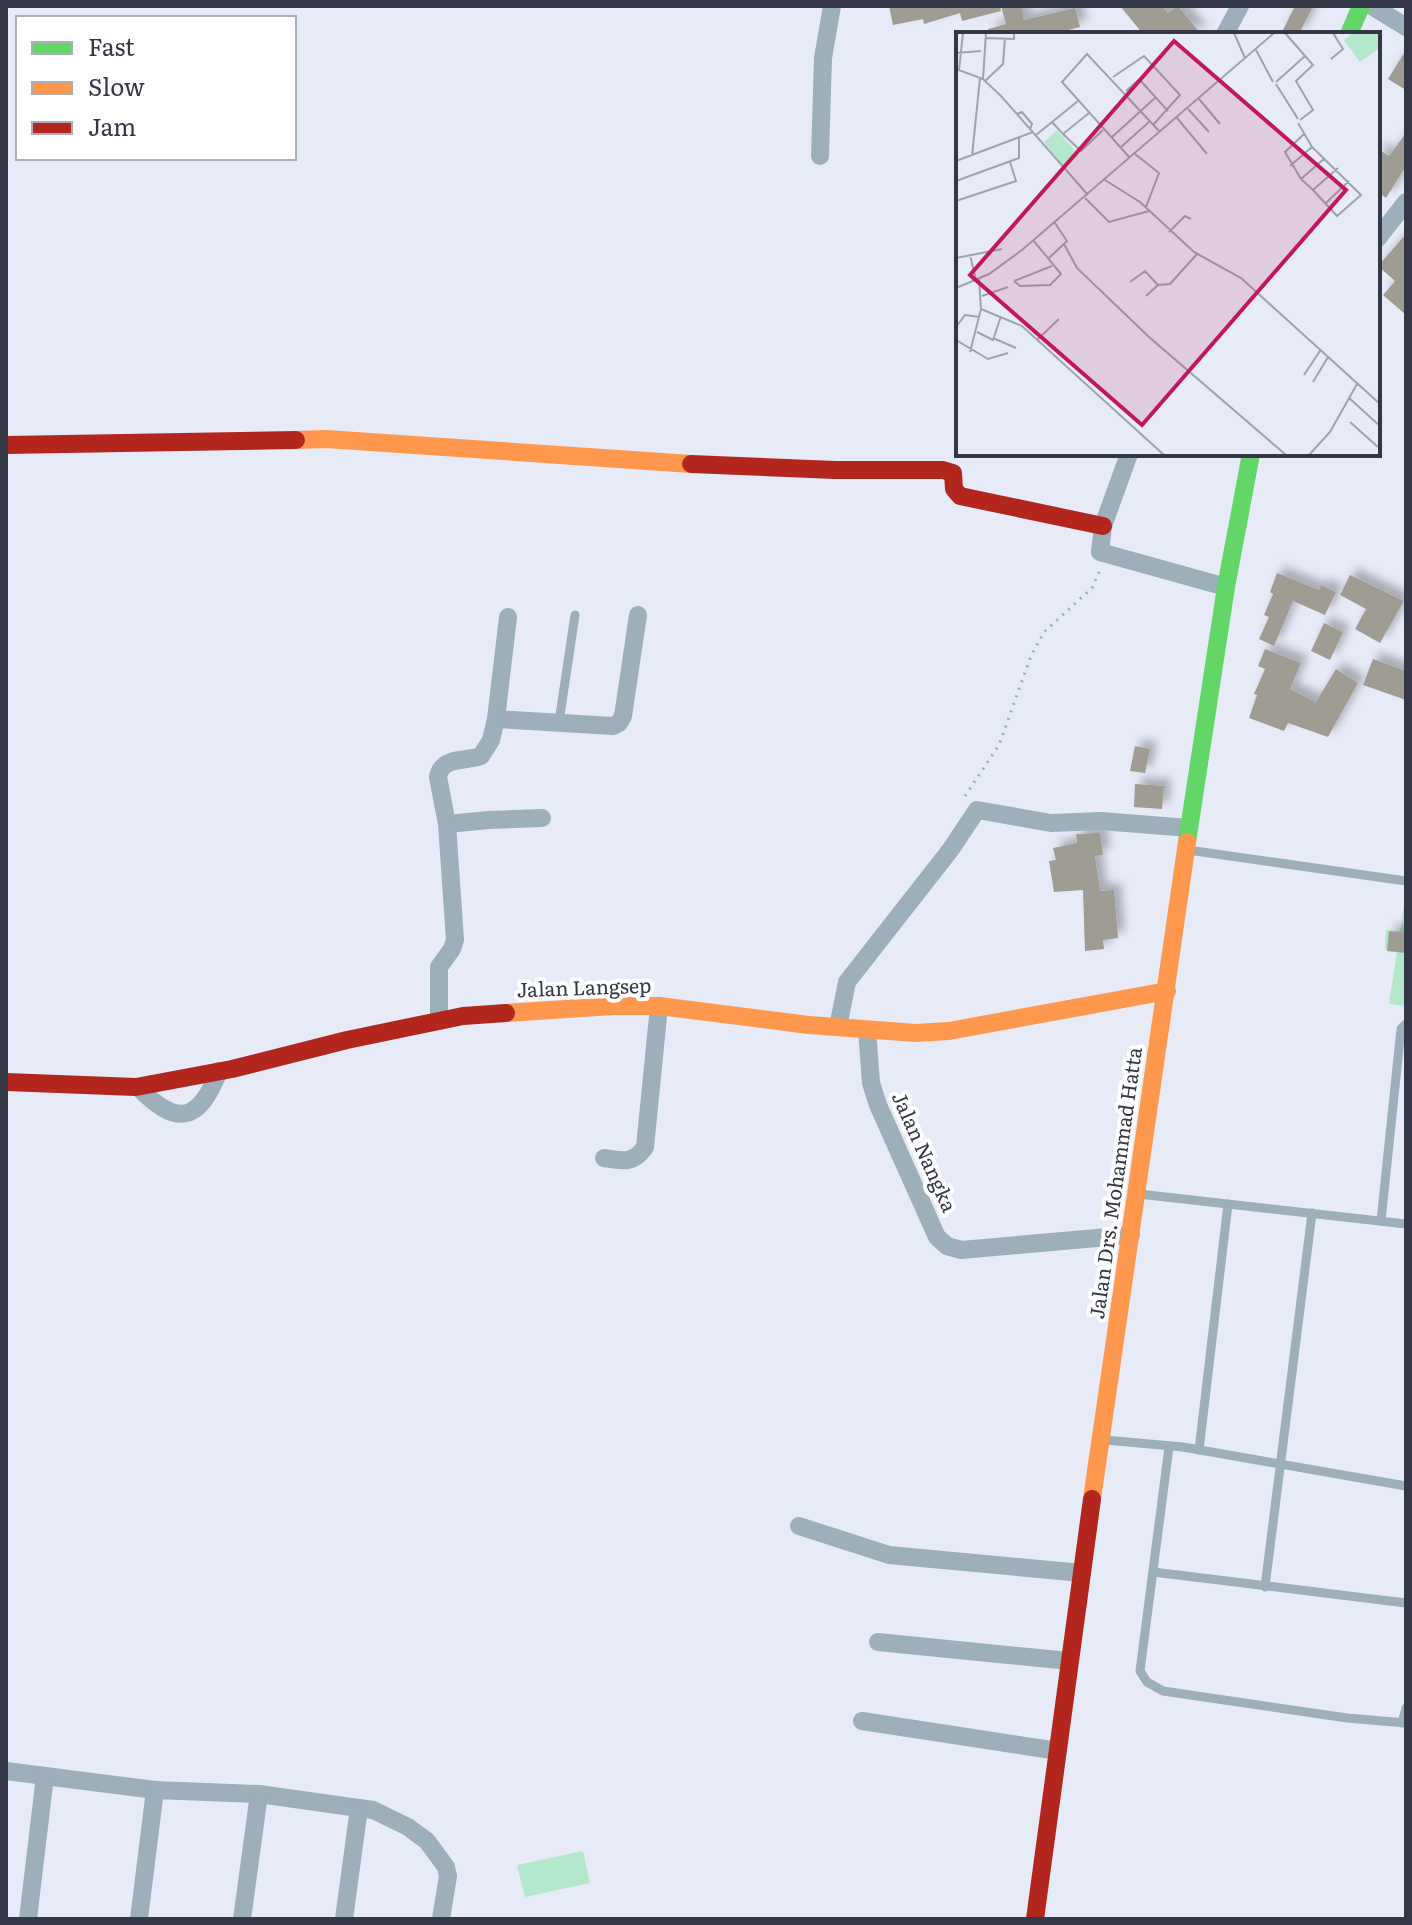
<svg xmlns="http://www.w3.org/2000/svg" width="1412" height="1925" font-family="Literata,serif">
<defs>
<filter id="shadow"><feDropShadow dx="7" dy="-7" stdDeviation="4" flood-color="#0004"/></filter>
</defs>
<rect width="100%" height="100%" fill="#e7eaf7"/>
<g fill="#b4e8cd">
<polygon points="1406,890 1406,1006 1389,1004 1397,951 1385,949 1386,930 1400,931"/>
<polygon points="583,1851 590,1883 525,1897 517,1865"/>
</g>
<g fill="#9f9c93" filter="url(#shadow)">
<polygon points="889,6 1000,6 1001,11 962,21 960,13 924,24 923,19 893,25"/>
<polygon points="1001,6 1021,6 1024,20 1075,8 1080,27 1053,34 989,34 988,29 1006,24"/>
<polygon points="1120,6 1162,6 1168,13 1178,6 1201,34 1143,34"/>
<polygon points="1295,6 1313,6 1299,34 1281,34"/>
<polygon points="1406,50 1406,90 1388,79"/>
<polygon points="1406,133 1406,166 1386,198 1378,192 1378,149 1389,156"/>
<polygon points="1406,234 1406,315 1383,295 1395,281 1378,266"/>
<polygon points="1277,573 1319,590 1321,585 1336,592 1325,615 1293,601 1274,646 1259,639 1269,617 1264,615 1273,594 1270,592"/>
<polygon points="1350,575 1404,601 1380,643 1355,629 1366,609 1340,595"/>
<polygon points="1324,623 1343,632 1330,660 1311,651"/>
<polygon points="1265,649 1301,663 1290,689 1316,702 1336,669 1358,683 1328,737 1288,723 1284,731 1249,718 1257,695 1254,694 1265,669 1258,666"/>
<polygon points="1373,659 1406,671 1406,700 1363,685"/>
<polygon points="1135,746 1150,749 1145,773 1130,771"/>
<polygon points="1135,784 1164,786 1162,809 1134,807"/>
<polygon points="1100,833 1103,855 1095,856 1100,891 1114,890 1118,938 1103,940 1104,949 1085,951 1083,890 1054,892 1049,861 1056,860 1053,848 1077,843 1076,834"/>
<polygon points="1389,931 1406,933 1406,953 1387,951"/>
</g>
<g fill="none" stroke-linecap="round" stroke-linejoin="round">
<polyline stroke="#a1afb8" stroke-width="3" stroke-dasharray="2 6" stroke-linecap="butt" points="965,796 999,745 1031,656 1044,632 1092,588 1100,570"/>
<g stroke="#9dafb8" stroke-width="9">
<polyline points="559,722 575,615"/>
<polyline points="1188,850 1406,881"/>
<polyline points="1139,1194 1406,1224"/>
<polyline points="1381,1221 1401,1029 1406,1024"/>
<polyline points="1105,1440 1183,1447 1406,1486"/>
<polyline points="1169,1447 1140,1671 1147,1682 1163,1691 1347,1718 1406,1723"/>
<polyline points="1199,1450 1228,1204"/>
<polyline points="1153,1572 1406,1603"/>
<polyline points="1265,1587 1312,1213"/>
<polyline points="1402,1723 1406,1708"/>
</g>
<g stroke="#9dafb8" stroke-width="18">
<polyline points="1372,6 1406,27"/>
<polyline points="1225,34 1240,6"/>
<polyline points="820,156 823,58 832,6"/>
<polyline points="1378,238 1406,202"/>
<polyline points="1129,454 1103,526 1100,552 1226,587"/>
<polyline points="508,617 496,719 613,726 619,723 623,716 638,615"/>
<polyline points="447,824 489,820 542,818"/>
<path d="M439,1021V967L452,949L455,940L447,824L438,777C442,756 464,762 481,756L491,740L496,719"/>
<polyline points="838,1027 847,982 951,849 977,810 1051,823 1101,821 1189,828"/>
<polyline points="867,1030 871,1083 878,1105 937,1237 947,1246 961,1250 1131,1235"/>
<path d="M138,1087C176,1126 198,1124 219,1071"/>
<path d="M604,1158C622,1161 634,1164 645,1147L659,1006"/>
<polyline points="799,1526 889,1555 1082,1573"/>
<polyline points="878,1642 1069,1661"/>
<polyline points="862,1721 1058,1751"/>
<polyline points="6,1771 155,1790"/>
<polyline points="28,1919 45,1776"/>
<polyline points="139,1919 155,1790 259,1794 373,1810 408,1827 427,1841 446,1867 448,1876 441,1919"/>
<polyline points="242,1919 259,1794"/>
<polyline points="344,1919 359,1808"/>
</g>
<g stroke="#63d668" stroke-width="18">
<polyline points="1349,34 1361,6"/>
<polyline points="1187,842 1226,587 1251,454"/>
</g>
<g stroke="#ff974d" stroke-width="18">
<polyline points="296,440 326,439 691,464"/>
<polyline points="506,1013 613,1006 659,1006 809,1025 916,1033 949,1031 1167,991"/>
<polyline points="1092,1499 1187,842"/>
</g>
<g stroke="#b3261e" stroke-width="18">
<polyline points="6,445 296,440"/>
<polyline points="691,464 835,470 943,470 953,473 954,489 960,496 1103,526"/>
<polyline points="6,1082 136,1087 232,1069 347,1040 463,1016 506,1013"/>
<polyline points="1035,1919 1092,1499"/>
</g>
</g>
<g text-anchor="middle" stroke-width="8" stroke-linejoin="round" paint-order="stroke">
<g font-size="20" fill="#343746" stroke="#fff">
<text transform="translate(584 988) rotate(-2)" y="7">Jalan Langsep</text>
<text transform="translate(924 1152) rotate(66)" y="7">Jalan Nangka</text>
<text transform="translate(1116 1183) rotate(-82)" y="7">Jalan Drs. Mohammad Hatta</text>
</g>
</g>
<g transform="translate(956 32)">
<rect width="424" height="424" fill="#e7eaf7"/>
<path d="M397,1H424V16L404,30L388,8ZM101,98L123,123L109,136L88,110Z" fill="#b4e8cd"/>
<path fill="none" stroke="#9fa2b0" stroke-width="2" d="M278,1L289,26M329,1L357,33L340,49L357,78L344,88M29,6L58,7V1M300,18L317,50M0,21L25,19M375,27L387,17L377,1M0,37L27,47L45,64L132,163M3,38L7,1M157,45L188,24L224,63L197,93M27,47L30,1M183,47L212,79M29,49L47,32L49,6M320,50L349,24M320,52L342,87M170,59L198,34M243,67L264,92M232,77L253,100M61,82L66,80L76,92L74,97M221,86L251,122M96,90L107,102L133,81M342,91L356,115L405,163L381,184L357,158M107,102L125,119L147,98M348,102L329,120L345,147L357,158L382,136M80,103L122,69M155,106L200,65M164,116L194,89M179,122L203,141L190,175M16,124L24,46M174,126L106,50L131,22L204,100M0,129L77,100M334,134L356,115M345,147L369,126M149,148L184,170L238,220L285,246L424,372M0,149L63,126V106M129,166L153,190L193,179M0,169L60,149L54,130M369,172L393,149M213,200L229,184L235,187M108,212L121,236L193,305L330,423M14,223L20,248M0,226L46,217M93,226L111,209L99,191M58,249L64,254L94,253L105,242L77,208M58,249L96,234M174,250L189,239L202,253L190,264M202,253L214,252L241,222M0,256L33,242L66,218L318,1M26,264L52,255M25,277L66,294L208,423M0,295L9,283L24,285M21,300L37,308L45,284M37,306L60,316M0,308L32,327L52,321M81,308L103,287M14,320L25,277L23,247M348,343L364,319M357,350L372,325M393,366L424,394M394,390L422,415M353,423L374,400L401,352"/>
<path fill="#c2185b" fill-opacity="0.15" stroke="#c2185b" stroke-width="4" d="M218,9L390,158L186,393L14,243Z"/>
<rect width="424" height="424" fill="none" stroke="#343746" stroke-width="4"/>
</g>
<rect width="1412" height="1925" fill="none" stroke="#343746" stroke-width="16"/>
<rect x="16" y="16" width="280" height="144" fill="#ffffff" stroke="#aeafb5" stroke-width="2"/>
<rect x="32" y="42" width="40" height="12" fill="#63d668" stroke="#aeafb5" stroke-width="2"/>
<text x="88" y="56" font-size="24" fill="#343746">Fast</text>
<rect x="32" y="82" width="40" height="12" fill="#ff974d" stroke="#aeafb5" stroke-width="2"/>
<text x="88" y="96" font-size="24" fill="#343746">Slow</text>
<rect x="32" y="122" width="40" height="12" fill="#b3261e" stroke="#aeafb5" stroke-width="2"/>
<text x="88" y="136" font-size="24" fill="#343746">Jam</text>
</svg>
